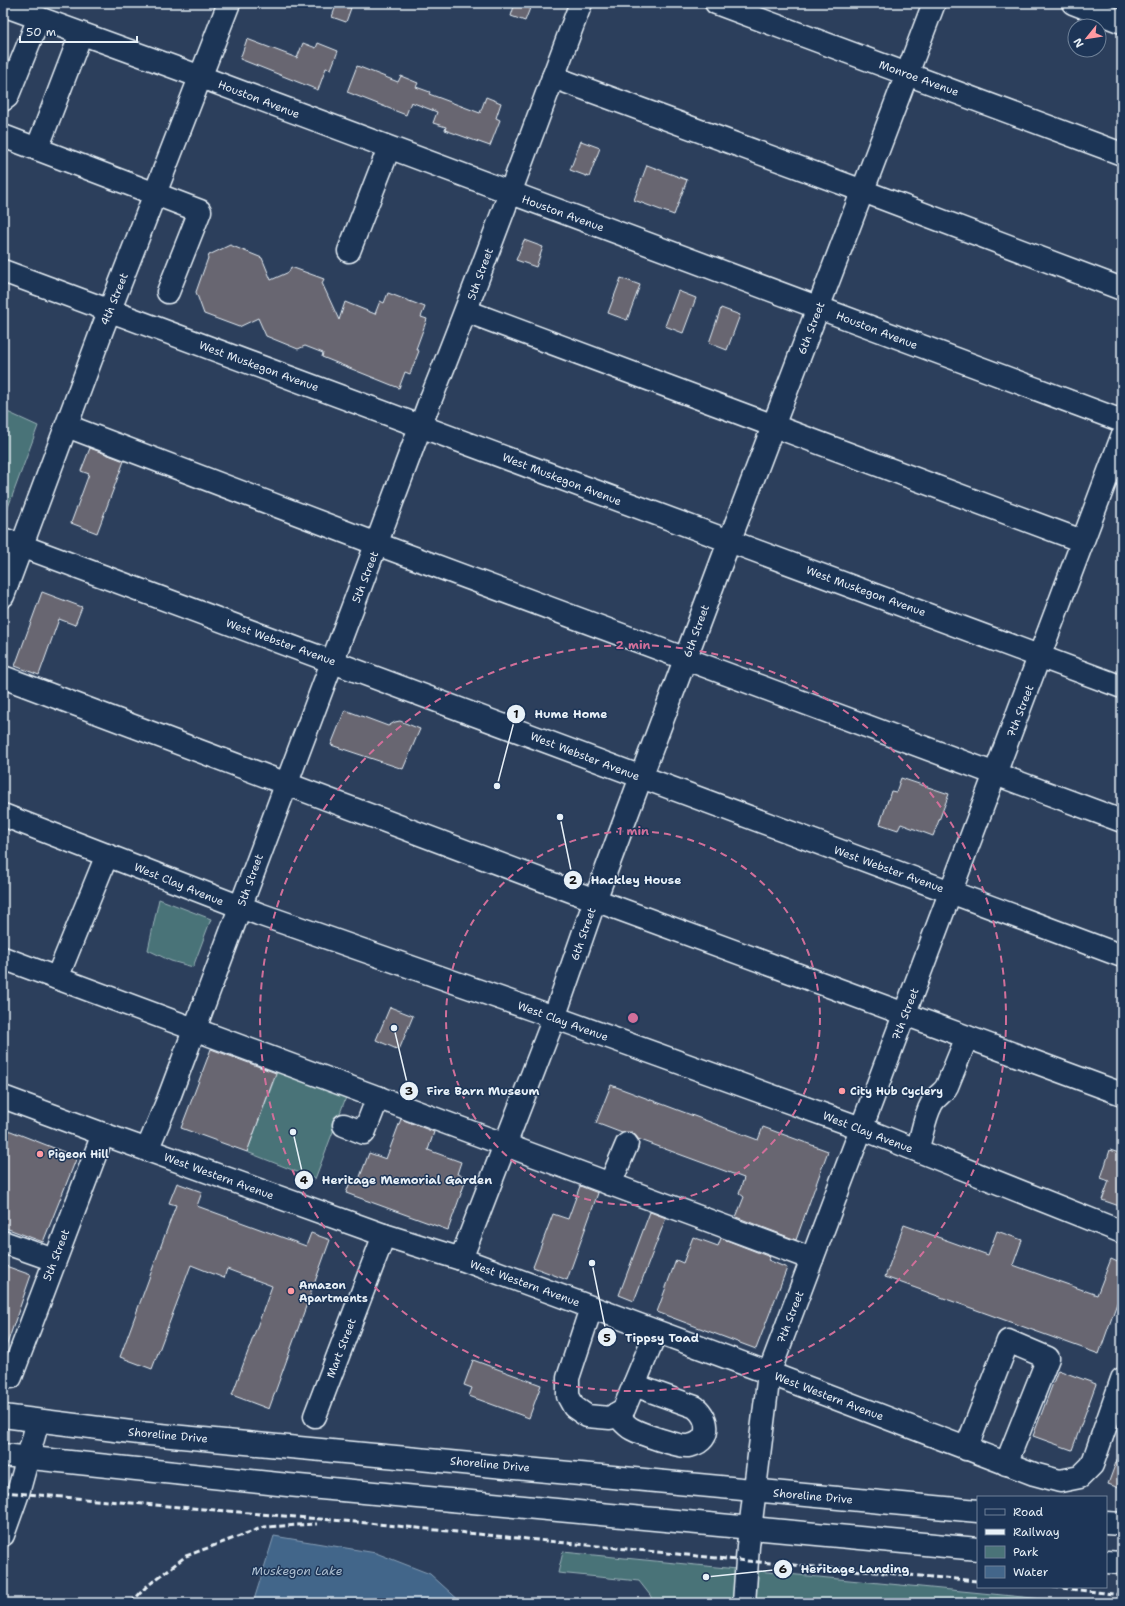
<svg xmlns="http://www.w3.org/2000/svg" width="1125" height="1606" font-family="'Shantell Sans',sans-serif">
<rect width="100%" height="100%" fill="#2c3f5c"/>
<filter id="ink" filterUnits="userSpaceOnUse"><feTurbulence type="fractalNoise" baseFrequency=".025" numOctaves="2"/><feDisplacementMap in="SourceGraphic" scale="8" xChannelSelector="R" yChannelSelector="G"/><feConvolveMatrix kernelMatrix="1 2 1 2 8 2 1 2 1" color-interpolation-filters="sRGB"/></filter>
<g filter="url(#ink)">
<g fill="#4a7378" stroke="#99b2b8">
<polygon points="3,410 38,426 7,510 3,505"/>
<polygon points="159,899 211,919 193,967 171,961 148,950"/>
<polygon points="280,1064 348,1092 315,1179 247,1152"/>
<polygon points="563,1552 1084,1603 654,1603 650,1595 639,1581 558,1573"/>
</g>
<polygon fill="#43668a" stroke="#859eb6" points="274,1536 376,1553 430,1574 462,1603 253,1603"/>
<g fill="#686671" stroke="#e8f1f8">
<polygon points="337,3 351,8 346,22 332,17"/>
<polygon points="515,3 532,3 525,21 511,16"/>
<polygon points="247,39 297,58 303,43 316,48 318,43 338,51 331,69 326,68 318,90 240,59"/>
<polygon points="357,66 398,82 401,76 418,83 416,87 430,92 429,94 480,113 486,97 501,103 496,118 500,120 490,146 445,130 446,127 433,123 437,112 411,102 406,115 347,92"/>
<polygon points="581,141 600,148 589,177 570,170"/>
<polygon points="647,165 687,180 674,215 634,200"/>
<polygon points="524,240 543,247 536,267 516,260"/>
<polygon points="230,245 262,258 271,280 289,272 291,267 324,279 322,283 339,320 345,302 375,314 380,301 384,303 388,293 425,307 421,317 427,319 416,349 419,351 410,374 405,372 399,388 322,357 323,353 305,346 298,349 266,336 258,318 239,327 204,314 196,292 209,255"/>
<polygon points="621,278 640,285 627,320 608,313"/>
<polygon points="678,291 696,298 683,333 665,326"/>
<polygon points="721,308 740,315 727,350 709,343"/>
<polygon points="90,448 124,461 97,533 71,523 89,474 81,471"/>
<polygon points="42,592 82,607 75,625 59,619 39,675 15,666"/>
<polygon points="345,710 388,726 395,722 400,721 420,729 403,769 331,745"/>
<polygon points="901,778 949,794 933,836 901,824 898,830 880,824 891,791 896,792"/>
<polygon points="390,1007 413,1016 399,1050 376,1040"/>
<polygon points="211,1049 276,1073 247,1152 181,1128"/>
<polygon points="611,1085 758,1140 763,1127 828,1151 796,1240 736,1217 744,1197 739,1193 744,1178 638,1139 632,1132 622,1133 596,1123"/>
<polygon points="401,1119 434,1132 428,1150 461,1162 457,1174 467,1177 448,1230 346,1193 351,1180 358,1182 369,1153 386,1159"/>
<polygon points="3,1128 77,1157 43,1242 3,1227"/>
<polygon points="1110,1150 1122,1154 1122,1207 1102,1200 1109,1181 1101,1178"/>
<polygon points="177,1183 202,1192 197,1206 306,1246 311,1233 330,1240 269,1409 232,1395 272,1286 227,1269 224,1278 191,1265 152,1369 120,1357 176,1205 169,1203"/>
<polygon points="580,1186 598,1193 567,1280 533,1267 553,1214 568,1219"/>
<polygon points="650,1212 666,1218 634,1301 619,1295"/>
<polygon points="904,1225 988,1255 997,1231 1022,1240 1013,1265 1097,1295 1111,1259 1122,1264 1122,1289 1099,1354 885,1277"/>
<polygon points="693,1237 718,1246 721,1238 770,1257 768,1260 787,1268 756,1349 657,1312 676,1260 683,1263"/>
<polygon points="3,1265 31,1275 5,1350 3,1349"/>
<polygon points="473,1360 541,1385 529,1418 469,1396 472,1388 464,1385"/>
<polygon points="1058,1370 1096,1384 1072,1450 1033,1436"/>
<polygon points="1121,1449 1122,1450 1122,1489 1108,1484"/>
</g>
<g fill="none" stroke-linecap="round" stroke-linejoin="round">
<g stroke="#e8f1f8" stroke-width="25">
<g id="minor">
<polyline points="716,3 1122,154"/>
<polyline points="1073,3 1122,22"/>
<polyline points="3,5 201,77 1122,421"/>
<polyline points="553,77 863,191 1122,289"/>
<polyline points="3,100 7,97 39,18"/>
<polyline points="3,136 200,211 168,292"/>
<polyline points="37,149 81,34"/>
<polyline points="349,251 389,148"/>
<polyline points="466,311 1082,541"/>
<polyline points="67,426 377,544 1122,821"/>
<polyline points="3,596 102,330 229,3"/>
<polyline points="3,677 595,900 1122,1094"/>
<polyline points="3,815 259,914 534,1010 861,1128 1122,1232"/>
<polyline points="3,958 812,1259"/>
<polyline points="57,978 107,855"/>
<polyline points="3,1097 103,1134 384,1235 461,1259 769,1373 1034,1474 1060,1481 1080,1477 1092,1465 1122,1379"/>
<polyline points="344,1125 364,1133 378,1097"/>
<path d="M147,1150L168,1100L428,406C482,273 530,137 581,3"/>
<path d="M917,1150C922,1136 924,1118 931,1105C935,1096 943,1094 947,1086L967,1037"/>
<polyline points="610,1184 627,1144"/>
<polyline points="3,1242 54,1260"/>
<polyline points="461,1259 554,1018 595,900 729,542 934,3"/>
<polyline points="591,1308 568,1378 568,1396 574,1407 587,1416 610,1418 624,1409 656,1332"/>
<polyline points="3,1377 11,1377 103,1134"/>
<path d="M616,1414C621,1419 626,1426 632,1429C641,1434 679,1447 688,1446C711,1443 711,1420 695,1407L634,1385"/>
<polyline points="315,1416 384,1235"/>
<polyline points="966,1449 1008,1341 1048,1358 1006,1464"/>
<polyline points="3,1535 18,1493 38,1421"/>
<polyline points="744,1603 748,1546 769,1373 1122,437"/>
</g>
</g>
<g stroke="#e8f1f8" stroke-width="25">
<g id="major">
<polyline points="3,271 1122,687"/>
<polyline points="3,539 1122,956"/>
</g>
</g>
<g stroke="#e8f1f8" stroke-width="25">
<g id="highway">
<polyline points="3,1416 139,1433 978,1511"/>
<polyline points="3,1455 288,1485 978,1549"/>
<polyline points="1106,1523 1122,1524"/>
<polyline points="1106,1562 1122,1563"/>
</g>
</g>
<use href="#minor" stroke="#1d3557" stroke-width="22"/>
<use href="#major" stroke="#1d3557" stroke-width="22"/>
<use href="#highway" stroke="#1d3557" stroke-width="22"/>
<g stroke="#e8f1f8" stroke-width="3" stroke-dasharray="6 3" stroke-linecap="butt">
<polyline points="3,1492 367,1523 747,1561 978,1581"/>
<polyline points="1053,1587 1122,1595"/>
<polyline points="131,1603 146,1587 186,1556 264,1527 317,1524"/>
</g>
</g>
</g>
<g fill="none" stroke="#d16f9a" stroke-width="2" stroke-dasharray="7 5">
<circle cx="633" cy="1018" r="187"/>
<circle cx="633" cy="1018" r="373"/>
</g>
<g fill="#ff9aa2" stroke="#1d3557" stroke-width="1.5">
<circle cx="842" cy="1091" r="4"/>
<circle cx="40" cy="1154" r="4"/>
<circle cx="291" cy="1291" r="4"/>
</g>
<g text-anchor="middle" stroke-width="3" stroke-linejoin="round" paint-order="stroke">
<g font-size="11" fill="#e8f1f8" stroke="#1d3557">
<text transform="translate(919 78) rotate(20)" y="4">Monroe Avenue</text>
<text transform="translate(259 99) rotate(21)" y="4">Houston Avenue</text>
<text transform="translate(563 213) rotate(20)" y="4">Houston Avenue</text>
<text transform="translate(480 274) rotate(-70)" y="4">5th Street</text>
<text transform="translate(114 299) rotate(-68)" y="4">4th Street</text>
<text transform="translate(811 328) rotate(-69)" y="4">6th Street</text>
<text transform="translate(877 330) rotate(21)" y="4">Houston Avenue</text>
<text transform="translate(259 366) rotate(20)" y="4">West Muskegon Avenue</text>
<text transform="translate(562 479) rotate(21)" y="4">West Muskegon Avenue</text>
<text transform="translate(365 577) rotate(-69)" y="4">5th Street</text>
<text transform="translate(866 591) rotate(20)" y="4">West Muskegon Avenue</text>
<text transform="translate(696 631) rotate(-70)" y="4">6th Street</text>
<text transform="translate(281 642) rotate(20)" y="4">West Webster Avenue</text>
<text transform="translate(1020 711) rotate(-69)" y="4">7th Street</text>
<text transform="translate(585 756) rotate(21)" y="4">West Webster Avenue</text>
<text transform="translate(889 869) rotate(20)" y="4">West Webster Avenue</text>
<text transform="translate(250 880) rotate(-70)" y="4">5th Street</text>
<text transform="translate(179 884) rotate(22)" y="4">West Clay Avenue</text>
<text transform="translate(583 934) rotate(-71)" y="4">6th Street</text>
<text transform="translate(905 1014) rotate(-69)" y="4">7th Street</text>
<text transform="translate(563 1021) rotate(20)" y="4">West Clay Avenue</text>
<text transform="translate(868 1132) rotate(21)" y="4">West Clay Avenue</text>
<text transform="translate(219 1176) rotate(20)" y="4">West Western Avenue</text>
<text transform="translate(56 1255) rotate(-69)" y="4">5th Street</text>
<text transform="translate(525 1283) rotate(20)" y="4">West Western Avenue</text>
<text transform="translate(790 1317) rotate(-69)" y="4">7th Street</text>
<text transform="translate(341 1348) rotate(-69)" y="4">Mart Street</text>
<text transform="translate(829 1396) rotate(21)" y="4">West Western Avenue</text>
<text transform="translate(168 1435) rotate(5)" y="4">Shoreline Drive</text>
<text transform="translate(490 1464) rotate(5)" y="4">Shoreline Drive</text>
<text transform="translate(813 1496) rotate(5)" y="4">Shoreline Drive</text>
</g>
<g font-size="11" font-weight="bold" fill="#e8f1f8" stroke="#1d3557" text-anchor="start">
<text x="850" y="1095">City Hub Cyclery</text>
<text x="48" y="1158">Pigeon Hill</text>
<text x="299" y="1289">Amazon<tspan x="299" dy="13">Apartments</tspan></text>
</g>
<g font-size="12" font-style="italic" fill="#aec0d2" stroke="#1d3557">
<text x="297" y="1575">Muskegon Lake</text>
</g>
</g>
<circle cx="633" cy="1018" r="6" fill="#d16f9a" stroke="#1d3557" stroke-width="2"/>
<g font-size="12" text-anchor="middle" font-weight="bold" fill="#d16f9a" stroke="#1d3557" stroke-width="3" stroke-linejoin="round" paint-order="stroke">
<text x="633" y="649">2 min</text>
<text x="633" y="835">1 min</text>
</g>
<path fill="none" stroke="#e8f1f8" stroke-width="1.5" d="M497 786L516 714M560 817L573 880M394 1028L409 1091M293 1132L304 1180M592 1263L607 1337M706 1577L783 1569"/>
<g fill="#e8f1f8" stroke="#1d3557" stroke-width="1.5">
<circle cx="497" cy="786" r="4"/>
<circle cx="560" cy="817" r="4"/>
<circle cx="394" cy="1028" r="4"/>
<circle cx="293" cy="1132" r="4"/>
<circle cx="592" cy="1263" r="4"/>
<circle cx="706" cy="1577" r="4"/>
<circle cx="516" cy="714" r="10"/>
<circle cx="573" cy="880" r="10"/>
<circle cx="409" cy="1091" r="10"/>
<circle cx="304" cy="1180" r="10"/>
<circle cx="607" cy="1337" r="10"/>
<circle cx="783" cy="1569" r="10"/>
</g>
<g font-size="12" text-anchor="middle" font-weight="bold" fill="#111">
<text x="516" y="718">1</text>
<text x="573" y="884">2</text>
<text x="409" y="1095">3</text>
<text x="304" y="1184">4</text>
<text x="607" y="1342">5</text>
<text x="783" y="1573">6</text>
</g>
<g font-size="12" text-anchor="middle" font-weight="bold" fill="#e8f1f8" stroke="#1d3557" stroke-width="3" stroke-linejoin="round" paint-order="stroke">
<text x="571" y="718">Hume Home</text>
<text x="636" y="884">Hackley House</text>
<text x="483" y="1095">Fire Barn Museum</text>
<text x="407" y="1184">Heritage Memorial Garden</text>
<text x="662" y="1342">Tippsy Toad</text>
<text x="855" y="1573">Heritage Landing</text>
</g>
<rect width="1125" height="1606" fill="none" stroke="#1d3557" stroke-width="16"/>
<rect x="8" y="8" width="1109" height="1590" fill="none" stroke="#e8f1f8" stroke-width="1.5" filter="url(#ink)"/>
<rect x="977" y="1496" width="130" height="92" fill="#1d3557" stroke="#6e8097"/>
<rect x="985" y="1509" width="20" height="6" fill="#1d3557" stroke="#6e8097"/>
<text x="1013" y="1516" font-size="12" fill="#e8f1f8">Road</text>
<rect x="985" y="1529" width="20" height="6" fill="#e8f1f8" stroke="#6e8097"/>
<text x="1013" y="1536" font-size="12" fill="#e8f1f8">Railway</text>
<rect x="985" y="1546" width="20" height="12" fill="#4a7378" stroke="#6e8097"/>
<text x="1013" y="1556" font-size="12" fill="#e8f1f8">Park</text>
<rect x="985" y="1566" width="20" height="12" fill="#43668a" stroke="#6e8097"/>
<text x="1013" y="1576" font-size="12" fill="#e8f1f8">Water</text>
<g transform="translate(1087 38) rotate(240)"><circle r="19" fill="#1d3557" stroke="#6e8097"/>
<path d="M0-3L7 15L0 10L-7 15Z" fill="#ff9aa2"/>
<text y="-6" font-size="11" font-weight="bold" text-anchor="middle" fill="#e8f1f8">N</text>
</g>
<path d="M20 36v6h117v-6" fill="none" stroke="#e8f1f8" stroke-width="2"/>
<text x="26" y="36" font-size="12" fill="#e8f1f8" stroke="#1d3557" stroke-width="3" paint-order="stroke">50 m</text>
</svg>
